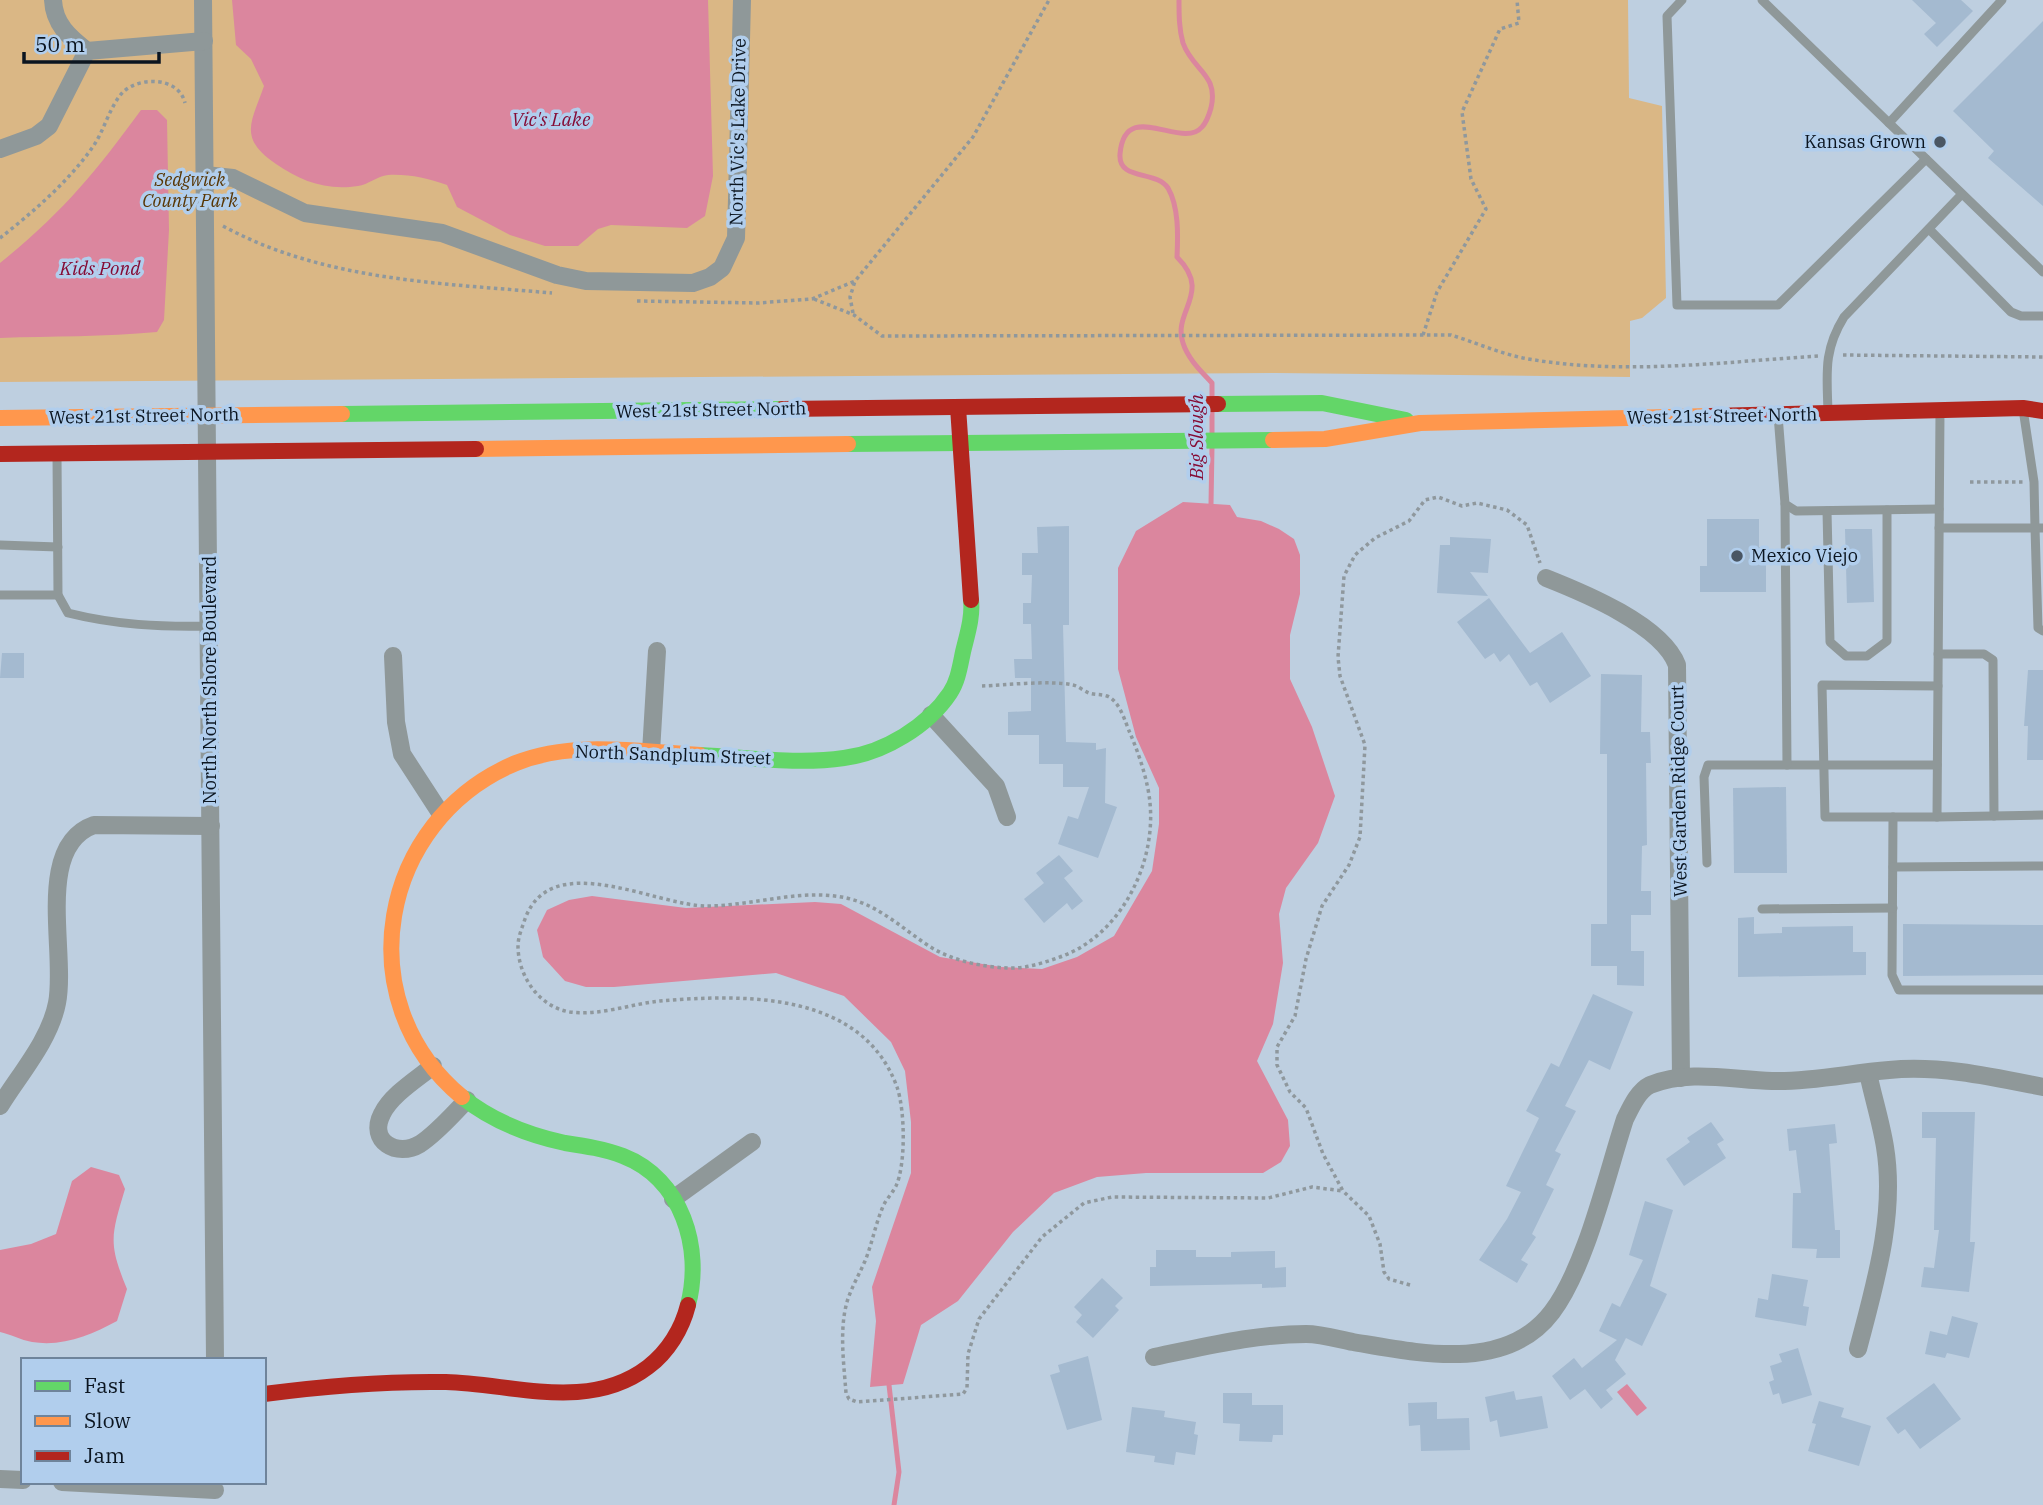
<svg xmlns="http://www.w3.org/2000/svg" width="2043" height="1505" font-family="'IBM Plex Serif',serif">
<rect width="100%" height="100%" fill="#becfe0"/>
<polygon fill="#dab785" points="0,0 1628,0 1629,98 1662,106 1666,298 1642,318 1630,321 1630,377 1276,373 0,382"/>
<g fill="#db869e">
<path d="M232,0H708L713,176L705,216L687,228L611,225L598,229L578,246H545L510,235L457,207L447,185C427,178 409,174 388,175C377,176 368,185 358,186C326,191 301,181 276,164C238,138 251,123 264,86L251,59L236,45Z"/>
<path d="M141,110H157L167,120L169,230L164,320L157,332C105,337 52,336 0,338V263C61,214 95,173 141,110Z"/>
<polygon points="1183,502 1230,505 1237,517 1261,521 1279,529 1294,539 1300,555 1300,594 1290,635 1290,679 1312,727 1335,796 1318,843 1286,888 1279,914 1283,963 1273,1024 1257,1061 1288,1120 1290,1146 1281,1162 1263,1173 1146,1173 1097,1177 1054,1193 1013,1232 958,1301 921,1325 903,1384 870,1387 876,1321 872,1287 911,1173 911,1122 905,1071 891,1042 844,996 776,973 614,987 586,987 565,981 543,957 537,930 547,910 569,900 592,896 686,908 815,902 841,904 940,957 1001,967 1042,969 1077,957 1114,936 1152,871 1159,824 1159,788 1136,737 1118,669 1118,568 1136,531"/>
<path d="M91,1167L119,1175L125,1189C111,1236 108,1243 127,1289L117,1321C91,1335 63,1347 32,1342C21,1340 10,1334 0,1332V1250L31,1244L56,1234L72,1181Z"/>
<polygon points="1627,1384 1647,1408 1637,1416 1617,1392"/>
</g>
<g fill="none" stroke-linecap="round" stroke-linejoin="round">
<g stroke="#db869e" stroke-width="5">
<path d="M1179,0C1179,15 1179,29 1183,43C1193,71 1219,74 1211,108C1209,115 1207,122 1202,127C1182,151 1125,97 1120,154C1118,181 1156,170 1168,188C1179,207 1178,236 1177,257C1213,293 1172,311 1183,343C1188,359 1201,371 1212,383V399"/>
<polyline points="1212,434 1212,412"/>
<polyline points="1211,504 1212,447"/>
<polyline points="889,1385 899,1472 894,1505"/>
</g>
</g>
<g fill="#a4bad0">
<polygon points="1912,0 1961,0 1973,11 1937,47 1924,34 1936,23"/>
<polygon points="2043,21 2043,206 1988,158 1994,151 1953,111"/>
<polygon points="1707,519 1759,519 1759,547 1766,547 1766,592 1700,592 1700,566 1707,566"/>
<polygon points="1069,526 1069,625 1063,625 1066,742 1096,743 1096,750 1106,748 1105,803 1117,807 1098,858 1058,844 1068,816 1078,819 1089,787 1063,787 1063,764 1039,764 1039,735 1008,735 1008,712 1031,711 1031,678 1015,678 1014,659 1032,659 1031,624 1023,624 1023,603 1031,603 1032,575 1022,575 1022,553 1038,553 1037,527"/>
<polygon points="1845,529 1872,529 1874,602 1847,603"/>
<polygon points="1450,537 1491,539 1488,573 1470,572 1488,596 1437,593 1440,545 1450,545"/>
<polygon points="1489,598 1530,653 1562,632 1591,676 1550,703 1537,682 1530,686 1509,654 1500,662 1494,653 1485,659 1457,622"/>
<polygon points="2,653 24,653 24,678 0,678"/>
<polygon points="2028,670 2043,670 2043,760 2027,760 2028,726 2024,726"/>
<polygon points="1601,674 1642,675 1641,732 1650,732 1651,763 1646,763 1647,845 1642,846 1641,891 1651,891 1651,915 1631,915 1631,951 1644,951 1644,986 1617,985 1617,966 1591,966 1591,924 1607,924 1607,754 1600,754"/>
<polygon points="1786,787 1787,873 1734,873 1733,788"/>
<polygon points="1059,855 1073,871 1064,878 1083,901 1072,910 1067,903 1044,923 1024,899 1044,883 1036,873"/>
<polygon points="1754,917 1754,934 1782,933 1782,927 1853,926 1853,952 1866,952 1866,975 1738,977 1738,918"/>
<polygon points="1903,924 2043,925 2043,975 1903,976"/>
<polygon points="1593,994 1633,1012 1610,1070 1589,1060 1565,1106 1576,1111 1555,1151 1561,1154 1546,1185 1554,1189 1532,1234 1536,1237 1521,1260 1528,1264 1517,1283 1479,1260 1507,1219 1521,1192 1506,1186 1539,1118 1526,1111 1551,1063 1559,1067"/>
<polygon points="1922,1112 1975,1112 1970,1242 1975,1242 1969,1292 1921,1287 1924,1267 1934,1268 1939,1230 1934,1230 1936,1138 1922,1138"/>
<polygon points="1711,1122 1724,1140 1717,1144 1726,1158 1684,1186 1666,1159 1690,1142 1687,1138"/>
<polygon points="1835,1124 1837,1143 1829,1144 1835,1230 1840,1230 1840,1258 1816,1258 1817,1249 1792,1248 1793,1193 1801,1193 1796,1150 1789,1151 1787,1129"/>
<polygon points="1645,1201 1673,1210 1650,1286 1667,1294 1642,1346 1626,1338 1615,1360 1626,1374 1606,1390 1613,1399 1601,1409 1585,1389 1570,1400 1552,1376 1574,1358 1582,1368 1617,1340 1599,1331 1612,1303 1620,1307 1643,1260 1629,1255"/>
<polygon points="1156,1250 1196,1250 1196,1257 1231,1257 1231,1252 1275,1251 1275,1268 1286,1267 1286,1287 1262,1288 1262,1284 1150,1286 1150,1267 1156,1267"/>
<polygon points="1772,1274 1808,1280 1803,1306 1809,1307 1806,1326 1755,1317 1758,1298 1768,1300"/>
<polygon points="1102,1278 1123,1298 1115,1306 1119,1310 1093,1338 1076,1322 1082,1315 1074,1307"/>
<polygon points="1952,1316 1978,1323 1969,1358 1947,1353 1945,1358 1925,1354 1930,1331 1947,1335"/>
<polygon points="1798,1348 1812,1395 1782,1404 1779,1393 1773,1395 1769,1382 1774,1380 1770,1366 1782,1362 1779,1354"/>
<polygon points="1088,1356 1102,1420 1067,1430 1050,1375 1060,1372 1058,1365"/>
<polygon points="1934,1383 1961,1419 1920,1449 1905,1429 1898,1434 1886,1418"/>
<polygon points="1514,1391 1516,1400 1542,1396 1548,1428 1500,1437 1497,1420 1490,1422 1485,1397"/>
<polygon points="1223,1393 1252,1393 1252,1405 1283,1405 1283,1435 1273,1435 1272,1442 1239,1441 1240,1424 1223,1423"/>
<polygon points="1819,1401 1844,1408 1841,1417 1871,1426 1859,1466 1808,1451 1816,1424 1812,1423"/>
<polygon points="1437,1402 1437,1419 1469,1418 1470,1450 1421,1451 1420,1425 1409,1426 1408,1403"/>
<polygon points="1132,1407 1165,1411 1164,1417 1196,1422 1194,1434 1198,1435 1195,1455 1176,1452 1174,1465 1154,1462 1155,1456 1126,1452"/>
</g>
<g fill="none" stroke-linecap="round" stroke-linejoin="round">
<g stroke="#8f989d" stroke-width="3.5" stroke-dasharray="3.5 3.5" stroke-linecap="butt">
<path d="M223,226C324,281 440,283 552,293"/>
<path d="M0,238C32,213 68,182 92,148C104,132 109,107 123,92C140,76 179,77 185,103"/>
<path d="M814,299L854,315L882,336L1451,335C1474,342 1499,353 1523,358C1619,376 1721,362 1818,356"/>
<polyline points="637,301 758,303 812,299 855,281 973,137 1049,0"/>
<polyline points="853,313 850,297 855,281"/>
<polyline points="1423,335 1437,292 1486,209 1471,179 1462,112 1500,29 1519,23 1517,0"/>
<polyline points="1843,355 2043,357"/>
<polyline points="1970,482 2023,482"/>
<path d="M982,686C1007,685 1050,680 1073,685C1078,686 1084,691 1089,693C1095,695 1101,694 1107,696C1120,701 1125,722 1130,733C1139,754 1148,781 1150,803C1156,865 1120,936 1060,957C1043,963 1025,969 1007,968C982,967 950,960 929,946C906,931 886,912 860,902C811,884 757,906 707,906C656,906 551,847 525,919C522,928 518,937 518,946C518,976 539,1007 570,1012C599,1016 631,1004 660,1001C744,994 862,991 897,1087C905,1110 906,1164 896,1186C892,1194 885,1200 882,1209C875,1226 872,1244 865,1261C859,1275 851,1288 847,1302C839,1330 844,1365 846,1393L849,1399L857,1402L963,1394L967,1388L968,1354L979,1319L1042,1237L1084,1203L1112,1197L1268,1198L1312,1187L1343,1191"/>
<polyline points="1410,1285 1389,1279 1384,1272 1380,1244 1369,1216 1343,1191 1323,1154 1306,1108 1290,1092 1277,1065 1277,1047 1295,1016 1306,959 1322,906 1349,865 1360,837 1365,745 1340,676 1338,657 1344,576 1355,555 1375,538 1409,521 1425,500 1438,497 1462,506 1477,503 1507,510 1527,525 1540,563"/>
</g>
<g stroke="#8f9899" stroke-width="9">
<polyline points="1682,0 1667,16 1677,305 1778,305 1926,159"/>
<polyline points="1762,0 1889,123"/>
<polyline points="2002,0 1889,123 2043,272"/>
<polyline points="1929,229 2011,312 2021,316 2043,316"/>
<polyline points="2023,409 2034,482 2035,528 2043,528"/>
<path d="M1828,412C1827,374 1823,351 1844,317L1961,195"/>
<polyline points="1940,412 1937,817 2043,815"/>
<polyline points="1778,415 1785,504 1796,511 1939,509"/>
<path d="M57,455L58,595L68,613C116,625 160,627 209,626"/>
<polyline points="1827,511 1830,642 1846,656 1867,656 1887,641 1887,510"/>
<polyline points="1939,528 2035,528 2038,628 2043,631"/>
<polyline points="0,545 58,547"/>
<polyline points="0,595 58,595"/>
<polyline points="1938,654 1984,654 1993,660 1994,816"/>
<polyline points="1787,765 1937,765"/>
<polyline points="1893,817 1892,975 1899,990 2043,990"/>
<polyline points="1937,817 1825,817 1822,685 1938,686"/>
<polyline points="1707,863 1704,777 1708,765 1787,765 1785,504"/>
<polyline points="1893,867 2043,866"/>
<polyline points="1762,909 1893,908"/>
</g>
<g stroke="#8f9899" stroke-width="18">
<path d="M53,0C54,24 69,37 87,51"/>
<polyline points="203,0 215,1360"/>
<polyline points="0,149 36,136 49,126 87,51 204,41"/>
<polyline points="205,175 233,178 305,213 442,233 557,275 586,281 693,283 710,277 722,268 736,238 742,0"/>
<path d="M1546,578C1584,593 1662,625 1677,665L1681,1078"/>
<polyline points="393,656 396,722 402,754 441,814"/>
<polyline points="931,715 996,786 1007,817"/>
<polyline points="651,752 657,651"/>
<path d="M433,1066C417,1079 391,1095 382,1114C368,1141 397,1158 420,1144C437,1133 453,1114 467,1100"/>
<path d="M0,1106C19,1075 50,1040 57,1003C67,953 34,846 94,825L211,826"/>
<polyline points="673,1199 752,1142"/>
<path d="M1858,1349C1875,1284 1896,1215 1885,1147C1881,1122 1873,1097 1868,1073"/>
<path d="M1154,1357C1204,1347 1254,1334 1306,1334C1321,1334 1338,1339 1353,1342C1418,1353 1506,1373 1552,1312C1586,1267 1607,1174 1625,1119C1631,1107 1638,1091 1650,1085C1689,1069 1732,1080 1772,1081C1812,1082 1850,1073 1889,1070C1941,1065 1993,1077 2043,1087"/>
<polyline points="0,1479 23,1480"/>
<polyline points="62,1482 215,1490"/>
</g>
<g stroke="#63d668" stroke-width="16">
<polyline points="1218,404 1322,403 1406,420"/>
<polyline points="342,414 782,409"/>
<polyline points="848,444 1273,440"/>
<path d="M700,755C747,757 797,765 844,758C884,753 928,726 950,693C958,681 960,666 963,652C967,635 973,617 971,600"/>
<path d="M462,1097C492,1121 528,1135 565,1143C585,1146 605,1149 623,1156C682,1179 703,1248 688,1305"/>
</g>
<g stroke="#ff974d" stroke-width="16">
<polyline points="0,418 342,414"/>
<polyline points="1273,440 1325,439 1420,423 1710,416"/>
<polyline points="476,449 848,444"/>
<path d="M462,1097C346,1001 379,820 516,763C573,740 640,752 700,755"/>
</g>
<g stroke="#b3261e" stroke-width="16">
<polyline points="958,407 971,600"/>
<polyline points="782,409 1218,404"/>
<polyline points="1710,416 2023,408 2043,411"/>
<polyline points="0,454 476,449"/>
<path d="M264,1394C324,1386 385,1381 446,1382C514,1384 589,1412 648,1367C668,1352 682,1329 688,1305"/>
</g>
</g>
<g fill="#4a5663" stroke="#b1ceed" stroke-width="2.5">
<circle cx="1940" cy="142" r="7"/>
<circle cx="1737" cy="556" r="7"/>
</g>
<g text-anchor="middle" stroke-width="7" stroke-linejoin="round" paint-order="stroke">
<g font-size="18" fill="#0b1520" stroke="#b1ceed">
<text transform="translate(738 132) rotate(-89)" y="6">North Vic's Lake Drive</text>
<text transform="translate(711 410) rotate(-1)" y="6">West 21st Street North</text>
<text transform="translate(144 416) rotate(-1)" y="6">West 21st Street North</text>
<text transform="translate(1722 416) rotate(-1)" y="6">West 21st Street North</text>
<text transform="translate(210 680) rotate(-90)" y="6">North North Shore Boulevard</text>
<text transform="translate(673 755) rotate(2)" y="6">North Sandplum Street</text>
<text transform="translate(1679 791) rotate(-91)" y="6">West Garden Ridge Court</text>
</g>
<g font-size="18" fill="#0b1520" stroke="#b1ceed" text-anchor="end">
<text x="1926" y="148">Kansas Grown</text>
<text x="1751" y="562" text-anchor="start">Mexico Viejo</text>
</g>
<g font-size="18" font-style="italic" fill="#583604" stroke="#b1ceed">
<text x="190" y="186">Sedgwick<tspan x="190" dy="21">County Park</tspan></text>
</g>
<g font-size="19" font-style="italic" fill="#850b35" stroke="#b1ceed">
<text x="551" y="126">Vic's Lake</text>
<text x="100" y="275">Kids Pond</text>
<text transform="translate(1196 437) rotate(-90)" y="7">Big Slough</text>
</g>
</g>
<rect x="21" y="1358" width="245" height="126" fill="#b1ceed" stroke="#6f849b" stroke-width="2"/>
<rect x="35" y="1381" width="35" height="10" fill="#63d668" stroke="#6f849b" stroke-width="2"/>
<text x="84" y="1393" font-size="21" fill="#0b1520">Fast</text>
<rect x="35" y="1416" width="35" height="10" fill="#ff974d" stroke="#6f849b" stroke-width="2"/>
<text x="84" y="1428" font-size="21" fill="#0b1520">Slow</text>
<rect x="35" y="1451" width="35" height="10" fill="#b3261e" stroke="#6f849b" stroke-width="2"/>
<text x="84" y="1463" font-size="21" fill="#0b1520">Jam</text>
<path d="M24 52v10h135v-10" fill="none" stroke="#0b1520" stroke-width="3.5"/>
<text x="35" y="52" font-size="21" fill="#0b1520" stroke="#b1ceed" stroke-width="5" paint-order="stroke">50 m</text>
</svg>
